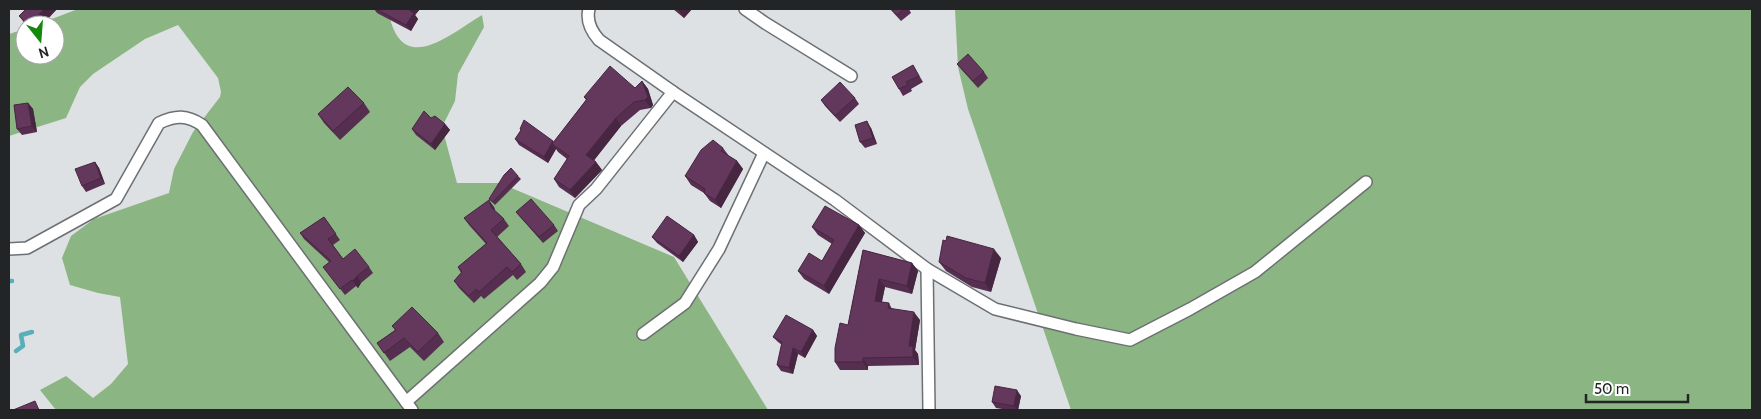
<svg xmlns="http://www.w3.org/2000/svg" width="1761" height="419" font-family="Cabin,sans-serif">
<rect width="100%" height="100%" fill="#dee1e4"/>
<g fill="#8bb582">
<path d="M78,9H388C400,78 446,37 482,15L484,27L458,74L455,101L442,127L457,183H500L674,257L768,410H56L40,390L66,376L93,398L111,384L128,364L120,297L98,293L70,285L62,258L71,236L94,219L169,193L174,169L193,132L220,97L221,92L218,78L178,25L145,39L93,74L80,87L66,118L9,136V34L25,29V55H55V25H36Z"/>
<polygon points="955,9 1752,9 1752,410 1071,410 968,109 958,67"/>
</g>
<g fill="none" stroke-linecap="round" stroke-linejoin="round">
<g stroke="#59afb9" stroke-width="4.5">
<polyline points="9,281 12,281"/>
<polyline points="16,351 23,346 21,335 32,332"/>
</g>
<g stroke="#6d7073" stroke-width="14">
<g id="minor">
<path d="M589,9C586,21 591,31 599,40L673,92L835,200L927,269L995,309L1076,329L1130,340L1190,309L1255,272L1366,182"/>
<polyline points="745,9 765,23 851,76"/>
<path d="M9,249L27,248L116,199L159,123C176,115 187,115 202,125L412,410"/>
<polyline points="927,269 929,410"/>
<polyline points="643,334 685,303 719,249 764,153"/>
<polyline points="406,402 540,283 553,267 579,205 596,189 673,92"/>
</g>
</g>
<use href="#minor" stroke="#fff" stroke-width="11"/>
</g>
<g fill="#562f50">
<polygon points="25,9 57,9 42,25 26,25 19,16 26,9"/>
<polygon points="374,9 420,9 415,15 418,19 411,31 377,13"/>
<polygon points="673,9 692,9 684,18"/>
<polygon points="890,9 909,9 911,13 901,21"/>
<polygon points="957,64 984,72 988,78 978,88 962,70"/>
<polygon points="913,65 923,82 911,89 912,91 903,96 899,89"/>
<polygon points="642,81 648,89 653,105 651,108 640,110 621,126 594,160 596,162 602,170 575,198 559,187 554,179 567,159 558,152 556,149 548,163 519,145 515,139 554,142 586,100 584,97 635,88"/>
<polygon points="855,98 859,104 840,122 825,106 821,100"/>
<polygon points="28,103 33,109 37,132 22,135 17,129"/>
<polygon points="364,103 370,112 340,140 324,123 318,114"/>
<polygon points="445,124 450,130 435,150 416,135 412,129"/>
<polygon points="871,128 877,144 865,148 860,142"/>
<polygon points="723,148 729,156 737,161 743,169 721,208 710,201 704,193 691,185 685,176"/>
<polygon points="95,162 99,168 105,184 86,192 82,186"/>
<polygon points="518,176 521,179 495,205 489,199"/>
<polygon points="494,207 495,211 504,219 509,226 497,237 521,264 526,272 517,280 513,275 484,299 481,296 474,303 459,288 454,281 461,273 458,267 486,244 469,225 464,218"/>
<polygon points="516,212 554,225 558,231 543,243 521,218"/>
<polygon points="324,217 340,240 333,245 343,259 369,267 373,273 361,283 358,288 356,286 345,295 328,273 329,262 304,239 300,233"/>
<polygon points="859,225 865,233 829,294 804,279 798,271 822,261 832,244 818,235 812,227"/>
<polygon points="694,235 698,242 683,262 657,243 652,237"/>
<polygon points="863,250 912,263 918,271 912,294 885,287 882,302 889,303 892,309 920,320 915,350 918,354 919,365 868,366 868,370 840,370 835,362 848,325"/>
<polygon points="1001,258 991,292 972,287 946,271 939,262"/>
<polygon points="392,326 438,333 444,342 424,361 410,347 390,361 377,343 395,330"/>
<polygon points="813,330 817,336 805,358 798,354 793,374 781,371 777,365 782,345 778,342 773,337"/>
<polygon points="1021,396 1018,410 1008,410 996,408 992,402"/>
</g>
<g fill="#462641">
<polygon points="44,9 57,9 42,25 30,25"/>
<polygon points="411,9 420,9 415,15 418,19 411,31 406,25 410,11"/>
<polygon points="678,9 692,9 684,18"/>
<polygon points="642,81 648,89 653,105 651,108 645,100"/>
<polygon points="28,103 33,109 37,132 32,126"/>
<polygon points="616,118 621,126 592,163 586,155"/>
<polygon points="867,121 871,128 877,144 873,138"/>
<polygon points="445,124 450,130 435,150 431,144"/>
<polygon points="553,141 557,147 552,144 556,149 548,163 544,157"/>
<polygon points="737,161 743,169 721,208 715,200"/>
<polygon points="95,162 99,168 105,184 101,178"/>
<polygon points="596,162 602,170 575,198 570,190"/>
<polygon points="489,200 494,207 496,214 491,207"/>
<polygon points="859,225 865,233 829,294 824,286"/>
<polygon points="694,235 698,242 683,262 679,256"/>
<polygon points="994,249 1001,258 991,292 985,283"/>
<polygon points="912,263 918,271 912,294 907,286"/>
<polygon points="357,276 361,283 358,288 353,281"/>
<polygon points="879,279 885,287 880,309 875,301"/>
<polygon points="914,312 920,320 915,350 918,354 919,365 913,357 909,346"/>
<polygon points="813,330 817,336 805,358 801,352"/>
<polygon points="793,348 798,354 793,374 789,368"/>
<polygon points="863,358 868,366 868,370 863,362"/>
<polygon points="1017,390 1021,396 1018,410 1016,410 1014,406"/>
</g>
<g fill="#64375d" stroke="#462641">
<polygon points="26,9 44,9 30,25 28,25 19,16"/>
<polygon points="376,9 411,9 410,11 414,13 406,25"/>
<polygon points="891,9 904,9 897,15"/>
<polygon points="968,54 984,72 973,81 957,64"/>
<polygon points="913,65 919,76 906,82 908,85 899,89 892,77"/>
<polygon points="610,66 635,88 642,81 648,97 645,100 634,102 616,118 586,155 596,162 570,190 554,179 569,156 552,144 587,99 584,97"/>
<polygon points="840,82 855,98 835,116 821,100"/>
<polygon points="348,87 364,103 333,131 318,114"/>
<polygon points="28,103 32,126 17,129 14,105"/>
<polygon points="424,111 431,118 435,116 445,124 431,144 412,129"/>
<polygon points="524,120 553,141 544,157 515,139 521,130 520,129"/>
<polygon points="867,121 873,138 860,142 855,125"/>
<polygon points="713,140 723,148 721,151 737,161 715,200 704,193 705,189 685,176 701,150"/>
<polygon points="95,162 101,178 82,186 75,169"/>
<polygon points="511,168 518,176 493,202 489,199 504,175"/>
<polygon points="531,199 554,225 539,237 516,212"/>
<polygon points="489,200 491,207 504,219 491,230 521,264 512,272 507,267 479,292 476,289 469,296 454,281 462,272 458,267 487,243 464,218"/>
<polygon points="825,206 859,225 824,286 798,271 809,253 822,261 834,240 812,227"/>
<polygon points="667,216 694,235 679,256 652,237"/>
<polygon points="324,217 336,234 328,239 343,259 355,249 369,267 357,276 353,281 352,280 340,289 323,267 331,261 300,233"/>
<polygon points="947,236 994,249 985,283 966,278 939,262 943,240 946,241"/>
<polygon points="863,250 912,263 907,286 879,279 875,301 889,303 888,308 914,312 909,346 913,346 913,357 863,358 863,362 835,362 835,348 840,323 848,325"/>
<polygon points="412,307 438,333 418,352 404,338 384,353 377,343 396,330 392,326"/>
<polygon points="786,315 813,330 801,352 793,348 789,368 777,365 782,342 773,337"/>
<polygon points="995,386 1017,390 1014,406 992,402"/>
<polygon points="35,401 39,410 13,410"/>
</g>
<rect width="1761" height="419" fill="none" stroke="#232425" stroke-width="20"/>
<g transform="translate(40 40) rotate(163)"><circle r="24" fill="#ffffff" stroke="#a7a7a8"/>
<path d="M0-4L9 19L0 12L-9 19Z" fill="#13890c"/>
<text y="-8" font-size="14" font-weight="bold" text-anchor="middle" fill="#232425">N</text>
</g>
<path d="M1586 394v8h102v-8" fill="none" stroke="#232425" stroke-width="2.5"/>
<text x="1594" y="394" font-size="15" fill="#232425" stroke="#ffffff" stroke-width="4" paint-order="stroke">50 m</text>
</svg>
